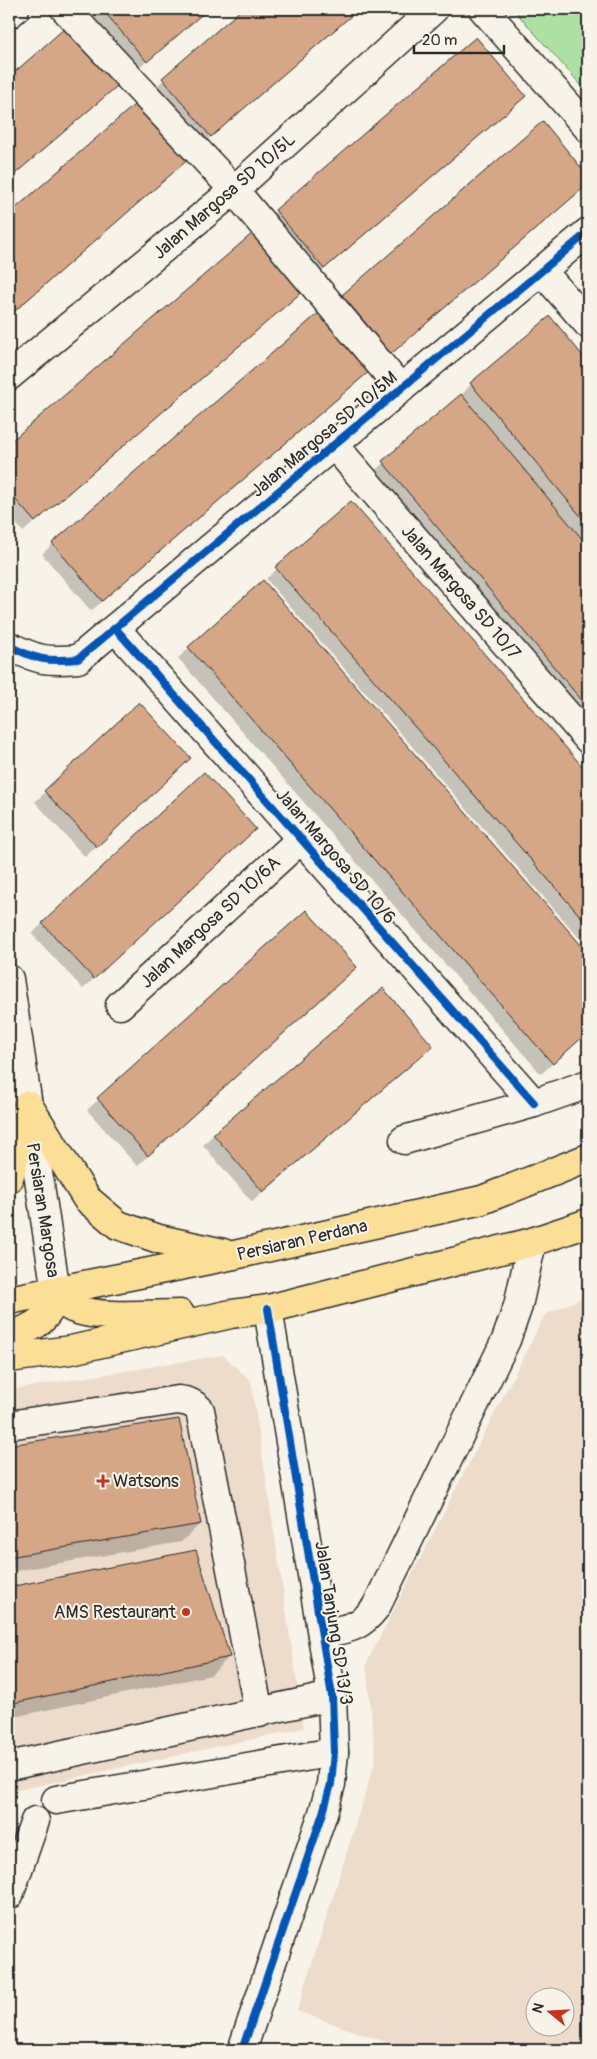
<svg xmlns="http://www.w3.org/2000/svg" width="597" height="2059" font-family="Pangolin,sans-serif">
<rect width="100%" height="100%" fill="#f7f3e8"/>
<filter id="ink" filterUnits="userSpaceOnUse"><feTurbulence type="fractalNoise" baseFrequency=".02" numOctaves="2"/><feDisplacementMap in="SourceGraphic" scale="10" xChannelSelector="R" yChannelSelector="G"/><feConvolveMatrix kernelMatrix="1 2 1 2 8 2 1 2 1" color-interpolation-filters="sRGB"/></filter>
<g filter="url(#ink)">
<g fill="#eddccb" fill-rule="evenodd">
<path d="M588,1295V2050H408L297,2011L376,1759L366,1664L545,1315ZM534,1996H564V2026H534Z"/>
<polygon points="223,1355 251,1381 304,1728 9,1792 9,1390"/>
</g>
<polygon fill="#ade1a3" stroke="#6c8667" points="513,9 588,9 588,93"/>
<g fill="#0003">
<polygon points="93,9 208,9 135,71 87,14"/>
<polygon points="244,9 359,9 199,147 152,90"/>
<polygon points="73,23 110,91 9,179 9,79"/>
<polygon points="141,100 179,167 9,316 9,216"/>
<polygon points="514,106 313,279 265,222 276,211"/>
<polygon points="543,123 588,178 588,182 380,364 332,306"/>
<polygon points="254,233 302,290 23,532 9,515 9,445"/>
<polygon points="549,318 588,364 588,710 578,719 372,473 461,396 471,384"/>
<polygon points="359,379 91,611 42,554 53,544"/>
<polygon points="351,502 588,775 588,948 266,579"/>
<polygon points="263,582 588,955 588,1032 541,1074 178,658"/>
<polygon points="179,769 85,857 35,802 45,792"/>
<polygon points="244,839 83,989 32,934 43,923"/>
<polygon points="306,912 356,967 137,1166 87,1110"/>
<polygon points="420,1057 252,1202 203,1145 214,1134"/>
<polygon points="178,1420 200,1524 181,1542 9,1572 9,1447"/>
<polygon points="195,1551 229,1657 211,1675 9,1718 9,1588"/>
</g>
<g fill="#d5a786" stroke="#2b2b2b">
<polygon points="102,9 208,9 147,62"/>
<polygon points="242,9 359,9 211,137 162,78"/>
<polygon points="73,21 123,81 9,179 9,77"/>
<polygon points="476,37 526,96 324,269 275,210"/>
<polygon points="141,99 191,157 9,316 9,214"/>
<polygon points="543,121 588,176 588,184 391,354 342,295"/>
<polygon points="254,232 304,290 35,522 9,492 9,443"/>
<polygon points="322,310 372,369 102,601 52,543"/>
<polygon points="550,316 588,362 588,525 470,383"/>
<polygon points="461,394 588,546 588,708 382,461"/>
<polygon points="351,501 588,773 588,925 275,567"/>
<polygon points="263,580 588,953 588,1032 553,1064 188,647"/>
<polygon points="139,702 191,758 97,847 44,791"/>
<polygon points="204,772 256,829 94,979 42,923"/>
<polygon points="306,910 357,967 148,1156 97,1098"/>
<polygon points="383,988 433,1046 263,1192 213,1134"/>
<polygon points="179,1419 201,1524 9,1557 9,1445"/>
<polygon points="196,1550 230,1657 9,1704 9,1587"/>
</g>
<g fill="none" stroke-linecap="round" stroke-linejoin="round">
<g stroke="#2b2b2b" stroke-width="31">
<g id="minor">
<polyline points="65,9 234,190 401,389"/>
<polyline points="483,9 588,128"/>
<polyline points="9,14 15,9"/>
<polyline points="542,271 588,324"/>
<polyline points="9,376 234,190 434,9"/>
<polyline points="334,445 588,739"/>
<polyline points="115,628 534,1103"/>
<path d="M9,646C37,660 47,662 78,659L588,232"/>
<polyline points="9,979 56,1292"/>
<polyline points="120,1005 301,839"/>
<polyline points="404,1140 534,1103 588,1084"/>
<path d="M9,1425L178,1400C188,1401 193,1403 200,1410L259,1713"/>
<path d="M322,1634C348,1628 359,1629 376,1607L506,1340L518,1306L532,1242"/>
<polyline points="9,1766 332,1696"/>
<polyline points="56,1800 334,1752"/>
<polyline points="9,1895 35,1821"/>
<polyline points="242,2050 323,1813 331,1784 334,1752 332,1696 268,1309"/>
</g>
</g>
<g stroke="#2b2b2b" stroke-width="31">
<g id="major">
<polyline points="28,1105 87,1199 118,1225 159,1239 223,1253"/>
<polyline points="9,1178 28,1105"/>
<path d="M56,1292C61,1299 66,1306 75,1309C100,1319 152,1314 180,1314"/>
<polyline points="9,1300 234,1255 482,1200 588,1158"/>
<path d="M9,1336C34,1328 51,1319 56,1292"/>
<polyline points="9,1358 71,1350 231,1314 268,1309 532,1242 588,1223"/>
</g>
</g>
<use href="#minor" stroke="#f7f3e8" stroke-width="28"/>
<use href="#major" stroke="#fbdf96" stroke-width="28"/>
<g stroke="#f7f3e8" stroke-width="11">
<g id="cycleway">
<polyline points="115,628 534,1103"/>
<path d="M9,646C37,660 47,662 78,659L588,232"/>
<polyline points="242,2050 323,1813 331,1784 334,1752 332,1696 268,1309"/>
</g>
</g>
<use href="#cycleway" stroke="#0057b8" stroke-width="8"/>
</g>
</g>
<g fill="#c8321e" stroke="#f7f3e8" stroke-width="2">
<path d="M100.5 1473.5h5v5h5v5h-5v5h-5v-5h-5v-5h5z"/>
<circle cx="186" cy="1612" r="5"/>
</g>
<g text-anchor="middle" stroke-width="4" stroke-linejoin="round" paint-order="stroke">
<g font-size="18" fill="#2b2b2b" stroke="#f7f3e8">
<text transform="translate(224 196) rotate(-41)" y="6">Jalan Margosa SD 10/5L</text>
<text transform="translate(324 434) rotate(-40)" y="6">Jalan Margosa SD 10/5M</text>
<text transform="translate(461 592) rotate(49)" y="6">Jalan Margosa SD 10/7</text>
<text transform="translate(336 856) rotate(49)" y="6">Jalan Margosa SD 10/6</text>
<text transform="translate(210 922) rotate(-43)" y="6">Jalan Margosa SD 10/6A</text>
<text transform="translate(43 1210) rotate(81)" y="6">Persiaran Margosa</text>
<text transform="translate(302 1240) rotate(-13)" y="6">Persiaran Perdana</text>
<text transform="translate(334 1623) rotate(81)" y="6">Jalan Tanjung SD 13/3</text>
</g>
<g font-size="18" fill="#2b2b2b" stroke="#f7f3e8" text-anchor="start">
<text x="113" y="1487">Watsons</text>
<text x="176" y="1618" text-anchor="end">AMS Restaurant</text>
</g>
</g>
<rect width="597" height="2059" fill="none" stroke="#f7f3e8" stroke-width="30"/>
<rect x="15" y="15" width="567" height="2029" fill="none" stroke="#2b2b2b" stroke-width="2" filter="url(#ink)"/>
<g transform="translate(550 2012) rotate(288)"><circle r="24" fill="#f7f3e8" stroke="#a5a39c"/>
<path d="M0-4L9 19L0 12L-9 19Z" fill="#c8321e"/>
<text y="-8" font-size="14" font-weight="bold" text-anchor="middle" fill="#2b2b2b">N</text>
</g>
<path d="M414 45v8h90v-8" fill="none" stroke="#2b2b2b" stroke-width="2.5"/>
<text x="422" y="45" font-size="15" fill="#2b2b2b" stroke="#f7f3e8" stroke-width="4" paint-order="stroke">20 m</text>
</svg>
